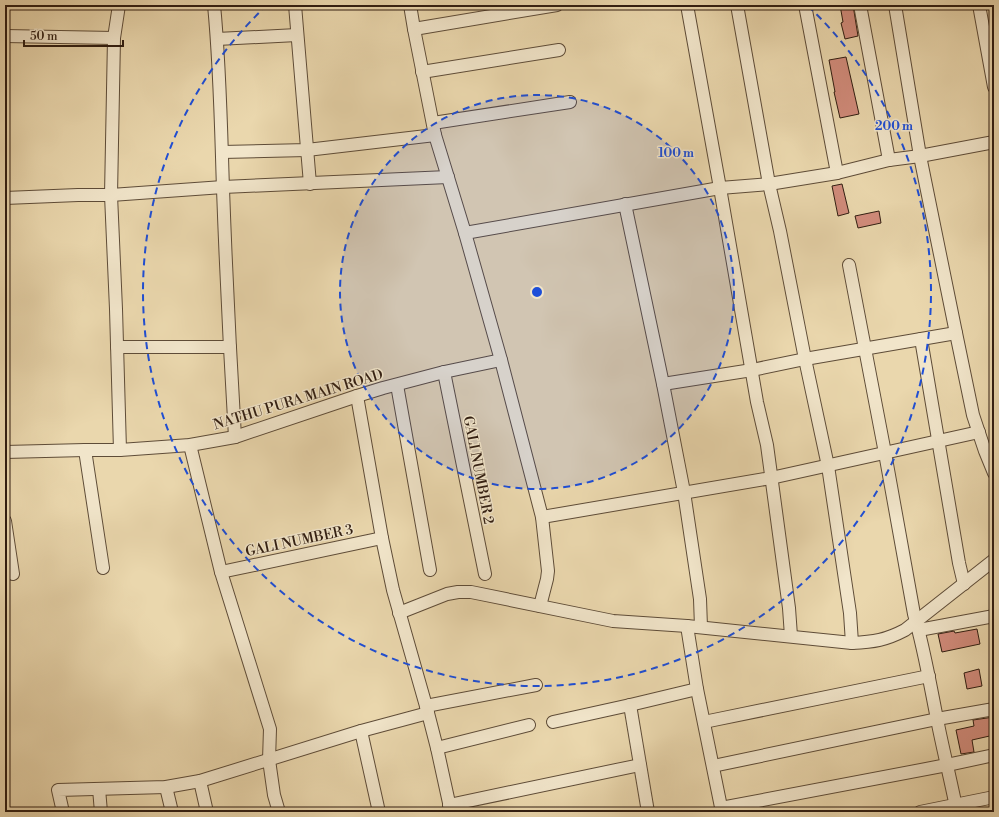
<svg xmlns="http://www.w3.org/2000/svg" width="999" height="817" font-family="'Libre Bodoni',serif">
<rect width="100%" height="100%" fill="#ead7ad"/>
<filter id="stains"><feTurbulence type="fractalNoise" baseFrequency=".005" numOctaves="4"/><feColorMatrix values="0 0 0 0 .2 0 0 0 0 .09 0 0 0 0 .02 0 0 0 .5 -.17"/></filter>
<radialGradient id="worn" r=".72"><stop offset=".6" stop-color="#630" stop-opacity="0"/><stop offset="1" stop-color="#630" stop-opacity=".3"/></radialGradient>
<g fill="#d28c7c" stroke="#301d11">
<polygon points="840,5 853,5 858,36 845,39 841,23 843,22"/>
<polygon points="846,57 859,114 840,118 834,92 835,92 829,60"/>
<polygon points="842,184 849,213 838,216 832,186"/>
<polygon points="879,211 881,223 858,228 855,216"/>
<polygon points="977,629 980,644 942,652 938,634 954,631 955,633"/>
<polygon points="979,669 982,686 967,689 964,673"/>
<polygon points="994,717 994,735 972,740 974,752 961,754 956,730 974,726 973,720"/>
</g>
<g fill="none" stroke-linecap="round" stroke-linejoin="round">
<g stroke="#5e4c38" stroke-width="14">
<g id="minor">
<polyline points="119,5 114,38 111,195 116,309 120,450"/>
<path d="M214,5C220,66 221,128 223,189C226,272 230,354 235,437"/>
<polyline points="295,5 310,184"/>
<polyline points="410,5 414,29 435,135 465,233 501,360 542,517 548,571 547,579 540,606"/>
<polyline points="687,5 720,188 757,402 767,445 789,608 791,636"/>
<polyline points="737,5 769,184 780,231 805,359 828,466 850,613 852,643"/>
<polyline points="805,5 837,173"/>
<polyline points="860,5 889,160"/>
<polyline points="895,5 920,156 956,333 973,415 985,451 994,473"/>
<polyline points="979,5 994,87"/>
<polyline points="414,29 557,5"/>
<polyline points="5,36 114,38"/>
<polyline points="217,39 297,35"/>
<polyline points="422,72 559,50"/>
<polyline points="433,123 570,102"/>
<polyline points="222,152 307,150 435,135"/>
<polyline points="5,198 78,195 111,195 223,187 448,177"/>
<polyline points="625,204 663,384 684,492 700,599 701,627"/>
<polyline points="465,233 720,188 769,184 837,173 889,160 920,156 994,142"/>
<path d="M849,265L885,453L914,614C924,648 930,684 937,719C943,750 951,781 957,812"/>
<polyline points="921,339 959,563 964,584"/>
<polyline points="117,347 230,347"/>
<polyline points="444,372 485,574"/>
<polyline points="663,384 752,370 805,359 956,333"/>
<polyline points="397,385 430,570"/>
<polyline points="357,396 382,538 393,590 428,713 437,748 451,812"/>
<polyline points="190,445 221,572 270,729 269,760 274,795 279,812"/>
<polyline points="85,450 103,568"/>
<polyline points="5,452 85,450 120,450 190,445 235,437 357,396 383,388 444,372 501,360"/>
<polyline points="542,517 771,478 979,432"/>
<polyline points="5,521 13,574"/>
<polyline points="221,572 382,538"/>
<path d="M399,613L447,594L458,592H471L613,621L687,626L852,643C874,642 886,640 905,630L994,560"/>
<polyline points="687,626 697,689 722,812"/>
<polyline points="919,630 994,616"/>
<polyline points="630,705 648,812"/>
<polyline points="426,706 536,685"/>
<polyline points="553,722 630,705 697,689"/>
<polyline points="704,722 929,676"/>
<polyline points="361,731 379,812"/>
<polyline points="437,748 529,725"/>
<polyline points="713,766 937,719 994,709"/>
<polyline points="200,781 207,812"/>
<polyline points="166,787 172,812"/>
<polyline points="99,789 101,812"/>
<polyline points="449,805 640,765"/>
<polyline points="721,808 947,765 994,755"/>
<polyline points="63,812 58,790 166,787 200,781 361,731 428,713"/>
<polyline points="920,812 994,797"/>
</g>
</g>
<use href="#minor" stroke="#f1e5ca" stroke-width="12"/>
</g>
<circle cx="537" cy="292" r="197" fill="#1d4ed8" fill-opacity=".12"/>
<g fill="none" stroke="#1d4ed8" stroke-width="2" stroke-dasharray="7 5">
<circle cx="537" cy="292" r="197"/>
<path d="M808 6A394 394 0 1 1 266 6"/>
</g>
<g text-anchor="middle" stroke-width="3" stroke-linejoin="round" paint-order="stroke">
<g font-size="14" fill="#301d11" stroke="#f1e5ca">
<text transform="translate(298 399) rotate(-17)" y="5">NATHU PURA MAIN ROAD</text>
<text transform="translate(479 470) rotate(79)" y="5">GALI NUMBER 2</text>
<text transform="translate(299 540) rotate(-12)" y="5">GALI NUMBER 3</text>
</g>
</g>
<circle cx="537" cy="292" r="6" fill="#1d4ed8" stroke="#f1e5ca" stroke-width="2"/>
<g font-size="12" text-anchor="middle" font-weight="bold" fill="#1d4ed8" stroke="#f1e5ca" stroke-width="3" stroke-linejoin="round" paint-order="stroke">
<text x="894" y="130">200 m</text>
<text x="676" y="157">100 m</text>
</g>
<rect width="999" height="817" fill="none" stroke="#ead7ad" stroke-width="20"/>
<rect x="6" y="6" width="987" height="805" fill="none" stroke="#301d11" stroke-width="2"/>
<rect x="10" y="10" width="979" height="797" fill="none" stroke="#301d11"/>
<path d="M24 40v6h99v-6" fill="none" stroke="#301d11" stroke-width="2"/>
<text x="30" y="40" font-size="12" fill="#301d11" stroke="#f1e5ca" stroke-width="3" paint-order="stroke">50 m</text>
<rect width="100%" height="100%" filter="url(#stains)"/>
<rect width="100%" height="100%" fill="url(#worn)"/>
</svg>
